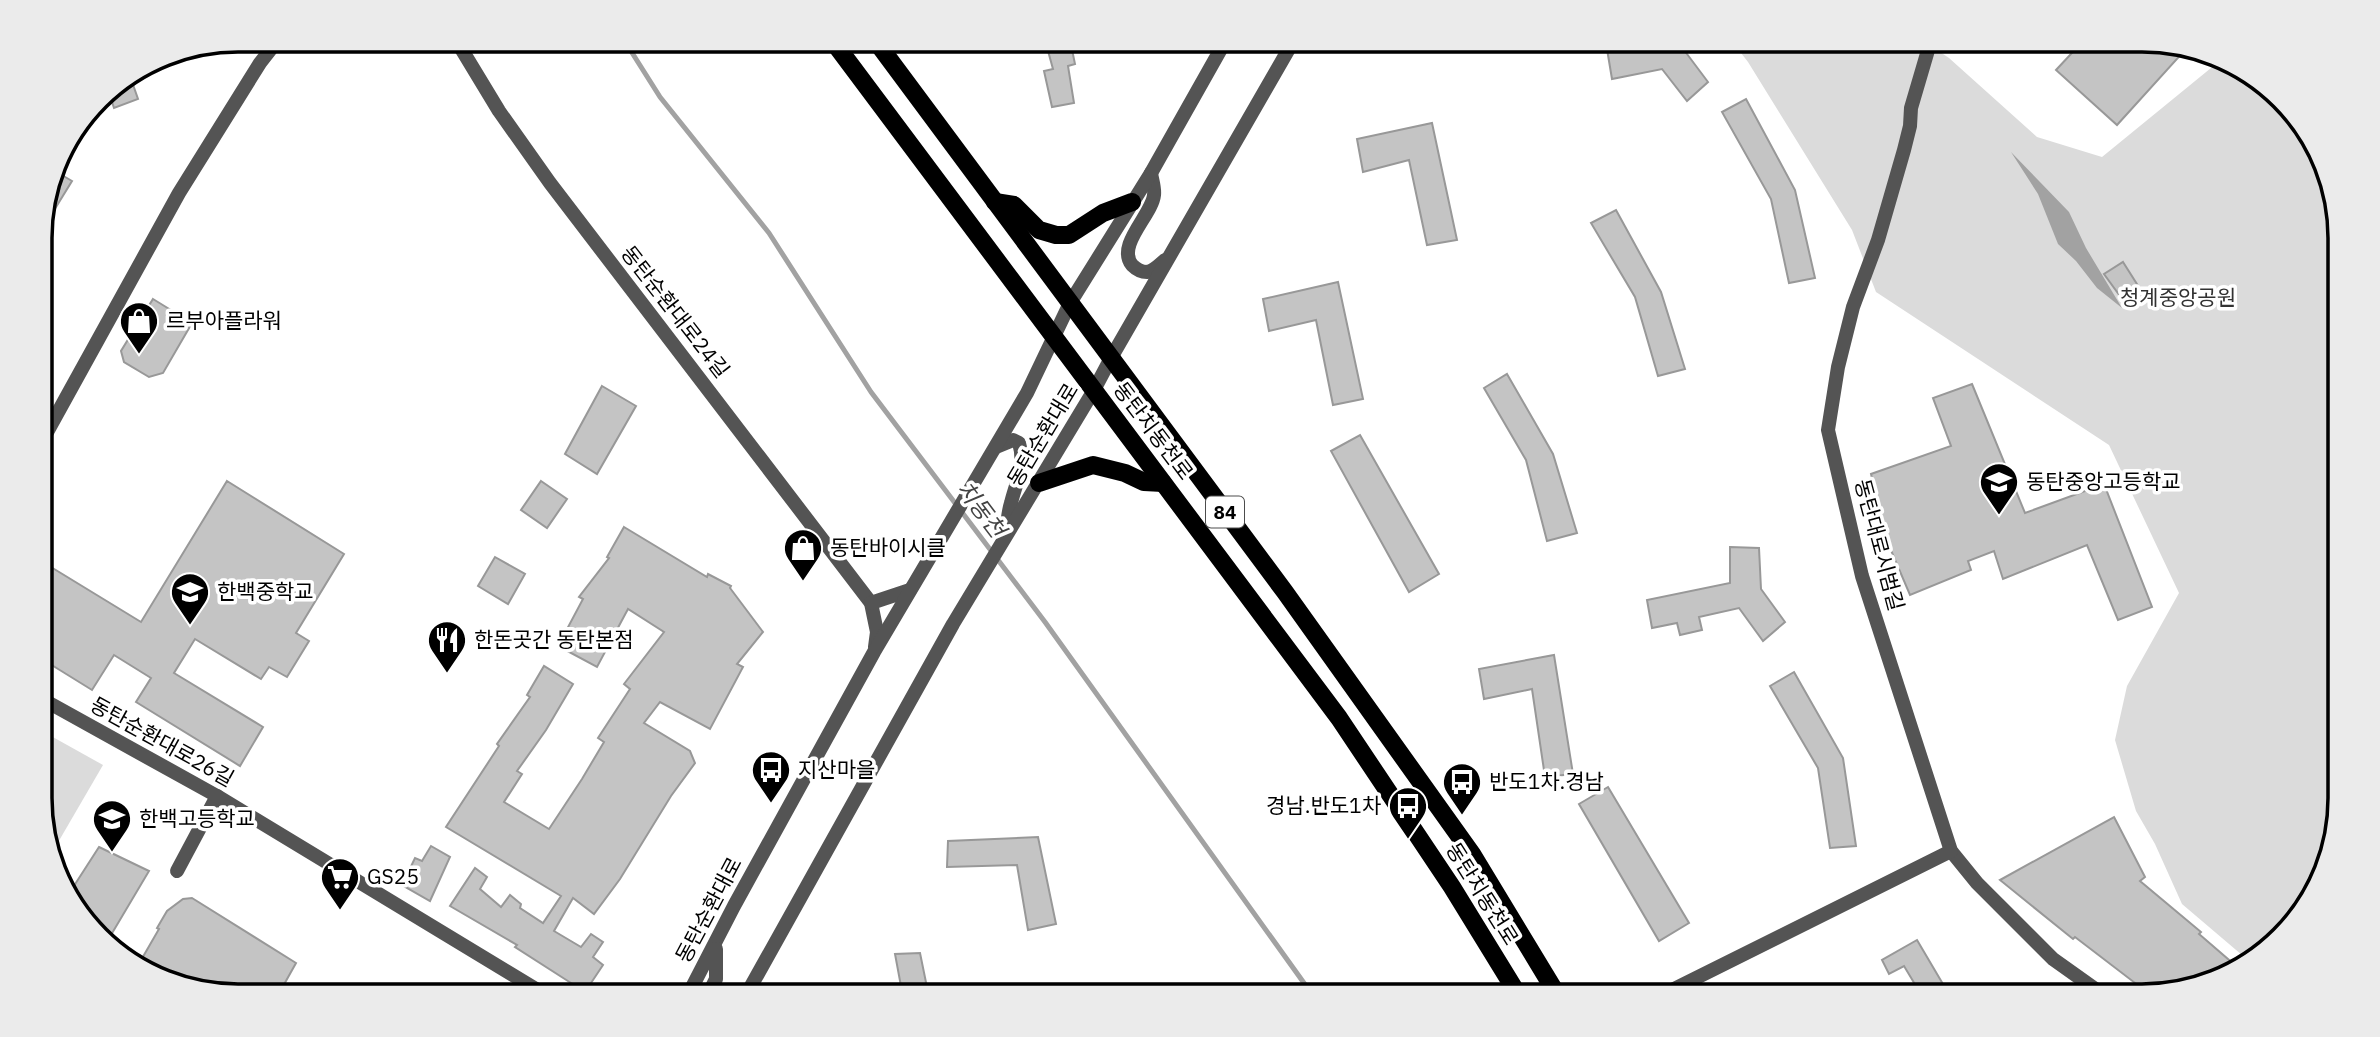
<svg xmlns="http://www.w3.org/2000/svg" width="2380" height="1037" font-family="'IBM Plex Sans','Noto Sans KR',sans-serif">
<rect width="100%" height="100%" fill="#fff"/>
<g fill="#dbdbdb">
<polygon points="1731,40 1922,40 1949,58 2037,137 2102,157 2222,59 2298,118 2338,213 2340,798 2325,874 2262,956 2249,961 2182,904 2155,844 2136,811 2115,740 2127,686 2179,593 2109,445 1876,292 1852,230 1748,62"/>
<polygon points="42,731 103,765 53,851 42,824"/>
</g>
<polygon fill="#a2a2a2" points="2011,152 2069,212 2086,248 2122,308 2097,288 2076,261 2058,244 2038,194"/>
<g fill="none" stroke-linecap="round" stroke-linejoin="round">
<polyline stroke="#a2a2a2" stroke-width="5" points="624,40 660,97 769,233 871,392 1045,622 1314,997"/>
</g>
<g fill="#c4c4c4" stroke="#989898" stroke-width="2">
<polygon points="1045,40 1070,40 1075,64 1068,66 1074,103 1052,107 1044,71 1053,69"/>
<polygon points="1653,40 1684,40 1684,50 1708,82 1687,101 1662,69 1612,79 1607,49 1653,43"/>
<polygon points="2084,40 2141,40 2186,49 2117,125 2056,70"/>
<polygon points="130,76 138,99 114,108 108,90"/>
<polygon points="1746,99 1795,190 1815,278 1789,283 1771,199 1722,112"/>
<polygon points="1432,123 1457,240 1427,245 1409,160 1363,172 1357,139"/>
<polygon points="55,171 72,181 45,225 41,223"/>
<polygon points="1616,210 1661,292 1685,369 1658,376 1635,297 1591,223"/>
<polygon points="2123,262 2142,292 2125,303 2104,274"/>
<polygon points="1338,282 1363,399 1333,405 1316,320 1269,331 1263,299"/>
<polygon points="153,299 192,323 163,373 149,377 124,362 121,351"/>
<polygon points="1507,374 1553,454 1577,533 1547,541 1526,460 1484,388"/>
<polygon points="1972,384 2025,513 2104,484 2152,607 2118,620 2087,545 2003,579 1994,551 1968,561 1971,570 1910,595 1887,541 1871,474 1951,446 1933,398"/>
<polygon points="602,386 636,406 597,474 565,454"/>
<polygon points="1360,435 1439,574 1409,592 1331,451"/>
<polygon points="227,481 344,554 296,633 309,641 287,677 269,667 261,679 195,639 174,673 263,727 240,766 136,702 151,678 114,655 92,690 42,659 41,561 141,622"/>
<polygon points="541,481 567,499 547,528 521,510"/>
<polygon points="624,527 707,577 708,574 731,586 730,588 763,632 737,664 743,667 710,729 660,702 644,723 690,751 695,763 671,796 620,879 594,914 573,898 554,931 581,947 591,934 603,942 593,957 603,965 585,992 515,947 517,945 450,906 475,868 487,877 480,889 501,907 510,895 521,904 520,908 543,923 561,896 446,827 499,746 497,744 530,697 527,695 544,666 573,684 546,730 517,771 522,774 504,802 549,829 582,779 604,742 598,738 630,689 624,684 664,632 628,609 597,667 558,646 583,599 579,597 609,558 607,557"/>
<polygon points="1730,547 1759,548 1761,589 1785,622 1763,641 1739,608 1699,617 1702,630 1680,635 1677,623 1652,628 1647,600 1730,583"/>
<polygon points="495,557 525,574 508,604 478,586"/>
<polygon points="1554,655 1573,774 1545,777 1532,689 1484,699 1479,669"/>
<polygon points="1794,672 1843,758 1856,846 1830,848 1818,768 1770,686"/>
<polygon points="1608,787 1689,923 1659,941 1579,804"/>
<polygon points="2114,817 2145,877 2140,881 2201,932 2199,934 2236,966 2152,996 2075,937 2073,939 2000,880"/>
<polygon points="1038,837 1056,924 1028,930 1017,865 947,867 948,841"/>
<polygon points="431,846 450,857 430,901 402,885 415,858 422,861"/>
<polygon points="99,847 149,871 108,940 82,919 70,892"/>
<polygon points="192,898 296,963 277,997 239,997 179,985 140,962 159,929 157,928 167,911 183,899"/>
<polygon points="1917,940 1950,996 1922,996 1904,966 1889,974 1882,960"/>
<polygon points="920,953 929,997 903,997 895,954"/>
</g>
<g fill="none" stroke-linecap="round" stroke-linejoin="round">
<polyline stroke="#545454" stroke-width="14" points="177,871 217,796"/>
<g stroke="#545454" stroke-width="14">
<polyline points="456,40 499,111 550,183 871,603 877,632 875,647"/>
<polyline points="1931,40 1911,108 1910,126 1904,150 1878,240 1853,307 1838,367 1828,430 1862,576 1951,851 1977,883 2053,959 2105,996"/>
<path d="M1151,173C1152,180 1155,188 1154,195C1152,215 1116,245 1132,265C1136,269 1141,272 1147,272C1154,271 1160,264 1165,260"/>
<polyline points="41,443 179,193 260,63 278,40"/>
<path d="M996,447L1013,440L1019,443C1026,465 1016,482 1011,503C1008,512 1008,521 1006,530"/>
<polyline points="871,603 910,590"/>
<polyline points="42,699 217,796 549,997"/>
<polyline points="1660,996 1951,851"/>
<polyline points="687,997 734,906 874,652 1027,393 1070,303 1151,173 1226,40"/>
<polyline points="707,997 716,979 716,949"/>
<polyline points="745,997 953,624 1094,390 1111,358 1294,40"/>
</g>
<g stroke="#000" stroke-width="18">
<polyline points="832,40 1339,718 1452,887 1519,996"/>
<polyline points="875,40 1285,592 1472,854 1558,996"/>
<polyline points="995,202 1014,205 1039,230 1056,235 1069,235 1103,213 1132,202"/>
<polyline points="1039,483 1093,465 1125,473 1144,482 1163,483"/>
</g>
</g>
<defs>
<g id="shop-pin" transform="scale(2.0125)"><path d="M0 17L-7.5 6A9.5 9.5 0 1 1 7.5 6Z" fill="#000" stroke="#fff"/><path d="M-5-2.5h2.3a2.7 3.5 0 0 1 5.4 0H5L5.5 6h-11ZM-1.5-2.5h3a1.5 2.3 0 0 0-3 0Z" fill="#fff"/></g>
<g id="school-pin" transform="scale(2.0125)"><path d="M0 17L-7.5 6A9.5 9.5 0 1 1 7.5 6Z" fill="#000" stroke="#fff"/><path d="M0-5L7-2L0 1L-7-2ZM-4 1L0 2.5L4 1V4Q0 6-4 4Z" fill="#fff"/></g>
<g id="restaurant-pin" transform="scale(2.0125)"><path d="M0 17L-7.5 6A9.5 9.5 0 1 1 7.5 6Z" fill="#000" stroke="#fff"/><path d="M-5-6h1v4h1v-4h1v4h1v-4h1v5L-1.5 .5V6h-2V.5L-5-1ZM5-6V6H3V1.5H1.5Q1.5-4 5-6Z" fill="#fff"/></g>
<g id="bus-pin" transform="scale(2.0125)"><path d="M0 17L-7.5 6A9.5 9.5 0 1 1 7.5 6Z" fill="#000" stroke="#fff"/><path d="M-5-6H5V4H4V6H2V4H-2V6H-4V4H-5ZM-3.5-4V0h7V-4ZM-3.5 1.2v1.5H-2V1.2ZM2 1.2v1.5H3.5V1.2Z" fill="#fff"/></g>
<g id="supermarket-pin" transform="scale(2.0125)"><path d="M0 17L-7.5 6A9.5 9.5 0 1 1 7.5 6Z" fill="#000" stroke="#fff"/><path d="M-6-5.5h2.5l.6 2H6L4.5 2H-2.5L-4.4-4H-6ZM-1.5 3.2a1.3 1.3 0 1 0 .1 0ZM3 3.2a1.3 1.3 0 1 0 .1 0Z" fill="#fff"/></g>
</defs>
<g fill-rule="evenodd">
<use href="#shop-pin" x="139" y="321"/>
<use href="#school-pin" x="1999" y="482"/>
<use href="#shop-pin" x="803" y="548"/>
<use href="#school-pin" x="190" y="592"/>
<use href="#restaurant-pin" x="447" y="640"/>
<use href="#bus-pin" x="771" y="770"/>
<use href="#bus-pin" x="1462" y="782"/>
<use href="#bus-pin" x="1408" y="806"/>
<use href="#school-pin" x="112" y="819"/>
<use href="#supermarket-pin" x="340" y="877"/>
</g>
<g text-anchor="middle" stroke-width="7" stroke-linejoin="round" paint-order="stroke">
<rect fill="#fff" stroke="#4c4c4c" stroke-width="2" x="1206" y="496.5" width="38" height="31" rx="5"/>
<g font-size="19" font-weight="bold" fill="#000">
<text x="1225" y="519">84</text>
</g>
<g font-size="21" fill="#323232" stroke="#fff">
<text x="2178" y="305">청계중앙공원</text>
</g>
<g font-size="21" fill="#000" stroke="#fff">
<text transform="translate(675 312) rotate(52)" y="7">동탄순환대로24길</text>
<text transform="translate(1153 431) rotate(53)" y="7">동탄치동천로</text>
<text transform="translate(1043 435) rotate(-59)" y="7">동탄순환대로</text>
<text transform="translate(1879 545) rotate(75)" y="7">동탄대로시범길</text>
<text transform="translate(162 742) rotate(29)" y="7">동탄순환대로26길</text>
<text transform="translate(1482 894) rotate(58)" y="7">동탄치동천로</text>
<text transform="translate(709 910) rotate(-62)" y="7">동탄순환대로</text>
</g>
<g font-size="21" fill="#000" stroke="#fff" text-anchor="start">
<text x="166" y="328">르부아플라워</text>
<text x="2026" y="489">동탄중앙고등학교</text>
<text x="830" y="555">동탄바이시클</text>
<text x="217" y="599">한백중학교</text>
<text x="474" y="647">한돈곳간 동탄본점</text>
<text x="798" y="777">지산마을</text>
<text x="1489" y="789">반도1차.경남</text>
<text x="1381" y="813" text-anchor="end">경남.반도1차</text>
<text x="139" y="826">한백고등학교</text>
<text x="367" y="884">GS25</text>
</g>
<g font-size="23" font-style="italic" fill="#434343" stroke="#fff">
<text transform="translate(981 509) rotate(53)" y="8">치동천</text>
</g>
</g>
<path d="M0 0H2380V1037H0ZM238 52H2142A186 186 0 0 1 2328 238V798A186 186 0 0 1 2142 984H238A186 186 0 0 1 52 798V238A186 186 0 0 1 238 52Z" fill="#ebebeb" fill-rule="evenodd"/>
<path fill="none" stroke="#000" stroke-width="3.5" d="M238 52H2142A186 186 0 0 1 2328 238V798A186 186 0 0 1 2142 984H238A186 186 0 0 1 52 798V238A186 186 0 0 1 238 52Z"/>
</svg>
